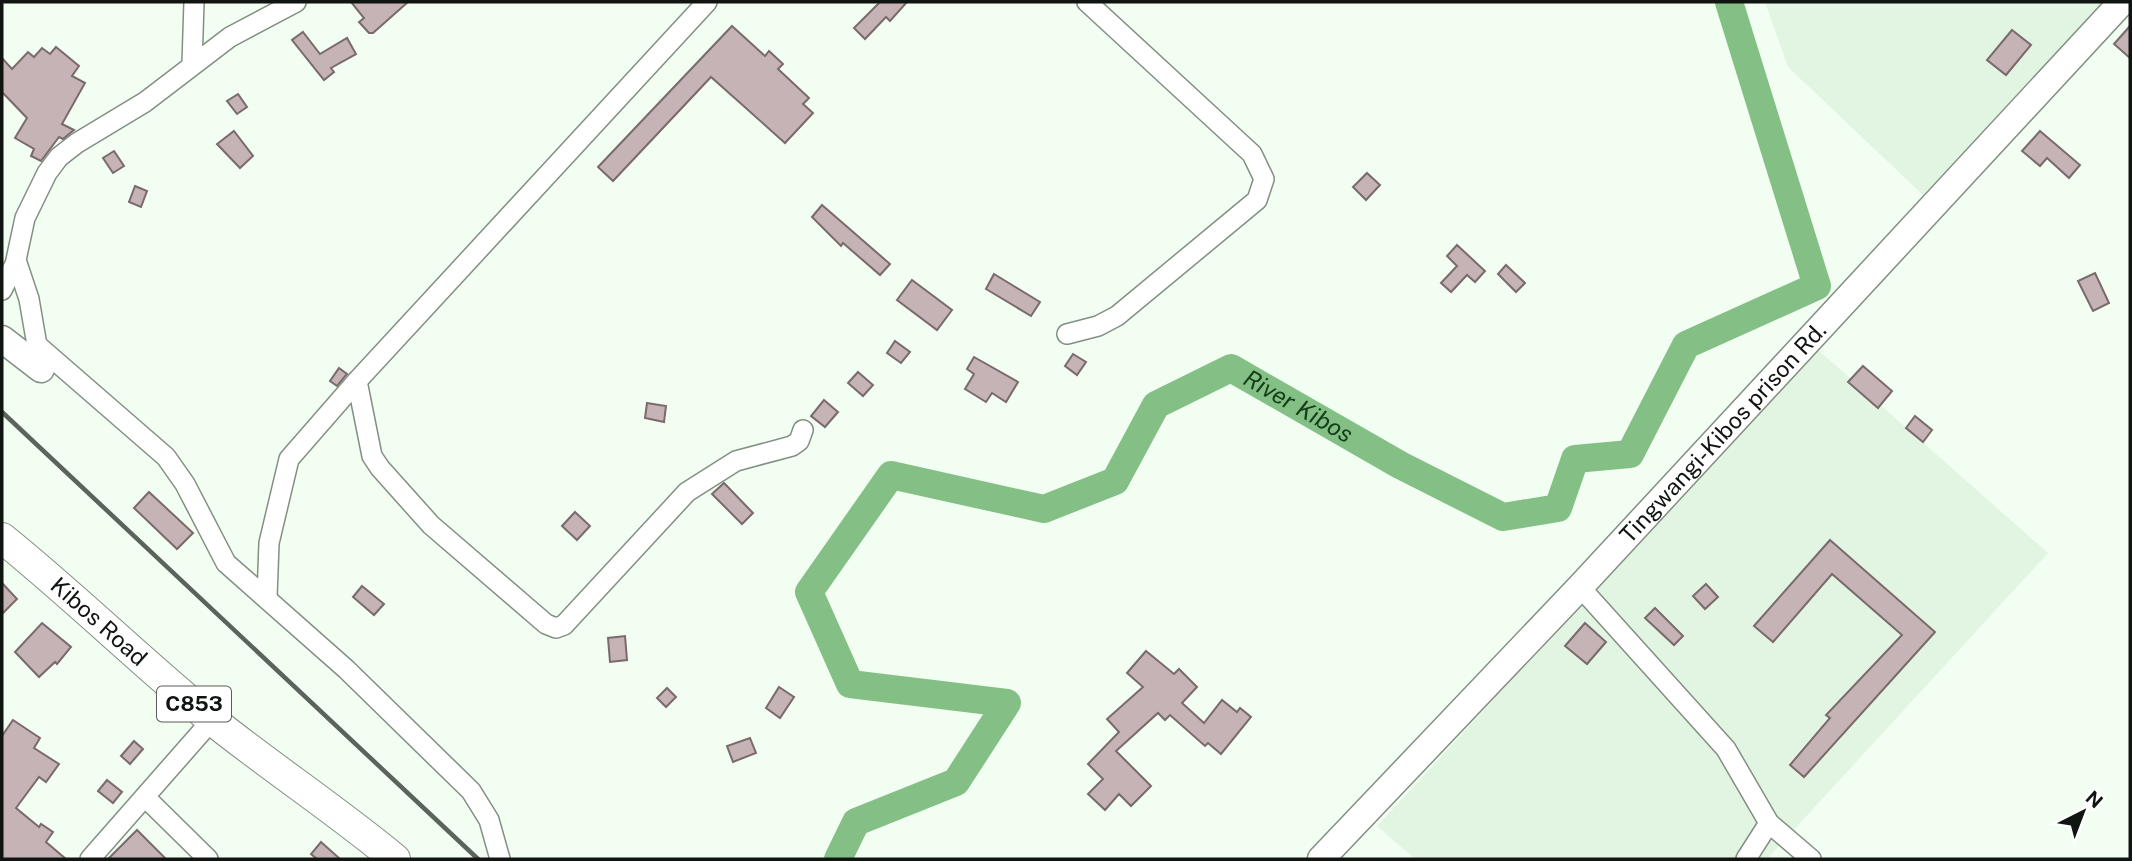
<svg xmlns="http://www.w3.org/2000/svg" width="2132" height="861" font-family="'Public Sans',sans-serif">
<rect width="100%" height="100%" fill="#f1fef1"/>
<g fill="#e2f4e2">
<polygon points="1765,2 2106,2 1923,195 1788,67"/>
<polygon points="1817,349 2048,553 1767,859 1415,859 1377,826"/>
</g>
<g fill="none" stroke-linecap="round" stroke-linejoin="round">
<path stroke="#84c086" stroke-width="28" id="s1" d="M838,859L856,822L956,782L1007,703L850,684L809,592L891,475L1044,509L1115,481L1156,405L1231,368L1400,465L1503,517L1558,508L1575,459L1630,454L1686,345L1817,286L1729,2"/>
</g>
<g fill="#c6b3b5" stroke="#7a6a6b" stroke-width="2">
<polygon points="351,2 408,2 373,33 369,33 359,22 364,18"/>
<polygon points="880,2 907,2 890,21 886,17 865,39 854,28"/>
<polygon points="732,26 765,56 769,51 783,64 778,69 809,98 803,104 813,113 785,143 711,77 613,181 598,167"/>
<polygon points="2130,26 2130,58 2114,44"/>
<polygon points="2012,30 2031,45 2006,75 1987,60"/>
<polygon points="303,32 320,54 347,38 356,54 331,68 334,72 324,80 292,40"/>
<polygon points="56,47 79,66 72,76 85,83 62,124 74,130 63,139 59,137 41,161 31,156 34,149 15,138 27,118 2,92 2,58 12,69 28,52 34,57 42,48 50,54"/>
<polygon points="238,94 247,107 237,114 227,101"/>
<polygon points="234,131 253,156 240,168 217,144"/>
<polygon points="2040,131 2080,165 2069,178 2047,158 2040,166 2022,151"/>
<polygon points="114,151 124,166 113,173 103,158"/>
<polygon points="1367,173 1380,185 1366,200 1353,187"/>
<polygon points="135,186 147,191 141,207 129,202"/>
<polygon points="822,205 890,264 880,275 843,243 841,246 812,217"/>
<polygon points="1457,245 1485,271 1475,282 1467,275 1451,292 1441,283 1457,266 1447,256"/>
<polygon points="1506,265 1525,283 1516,292 1498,274"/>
<polygon points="2095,273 2109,303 2093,311 2078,281"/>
<polygon points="994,274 1040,302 1031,316 986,289"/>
<polygon points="912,280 952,310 937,330 897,300"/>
<polygon points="895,341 910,352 901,363 887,353"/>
<polygon points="1073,354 1086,362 1077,375 1065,366"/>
<polygon points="974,357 1018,382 1006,402 992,393 986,402 965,389 974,374 967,369"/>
<polygon points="1863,366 1892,391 1878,408 1848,382"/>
<polygon points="339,368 347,374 337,386 330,381"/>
<polygon points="858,372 873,385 863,396 848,383"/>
<polygon points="824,400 838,412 825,427 811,416"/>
<polygon points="647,403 666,406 664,422 645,418"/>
<polygon points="1915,416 1932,430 1923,442 1906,428"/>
<polygon points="724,483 753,513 742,524 712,494"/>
<polygon points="149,492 193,533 177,549 134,508"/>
<polygon points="575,512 590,526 577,540 562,526"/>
<polygon points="1830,540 1935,632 1804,777 1790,765 1830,718 1826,715 1902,635 1832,574 1773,642 1754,626"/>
<polygon points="2,583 17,599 2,614"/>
<polygon points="1706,584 1718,597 1705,609 1693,596"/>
<polygon points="362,586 384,604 374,615 353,597"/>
<polygon points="1655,608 1683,636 1674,645 1645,618"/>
<polygon points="42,623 71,647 57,664 55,662 39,677 15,652"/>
<polygon points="1585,623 1606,642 1587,664 1565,646"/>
<polygon points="625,636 627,660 610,662 608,638"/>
<polygon points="1146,651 1174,674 1179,669 1197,687 1182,703 1204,723 1222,700 1237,712 1240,708 1251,717 1221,754 1208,743 1205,746 1170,715 1165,720 1158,713 1116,751 1151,786 1131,806 1119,794 1105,810 1088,794 1103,779 1088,764 1119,732 1107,719 1143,687 1127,673"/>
<polygon points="779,687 794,697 780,718 766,708"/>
<polygon points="667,688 676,697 666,707 657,698"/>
<polygon points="13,720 40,738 34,748 59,764 46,782 39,777 16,808 39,827 41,824 53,832 46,842 66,859 2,859 2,736"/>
<polygon points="750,738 756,753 733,762 727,746"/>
<polygon points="134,741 143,749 130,764 121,756"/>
<polygon points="107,780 122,792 113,803 98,791"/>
<polygon points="137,830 166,859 108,859"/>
<polygon points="321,842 340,859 317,859 311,854"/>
</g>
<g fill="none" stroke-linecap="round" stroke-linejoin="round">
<g stroke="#848f84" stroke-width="22">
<g id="street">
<polyline points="192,64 194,2"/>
<polyline points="2,290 16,262"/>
<polyline points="1067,334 1098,326 1117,316 1257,200 1264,179 1252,154 1087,2"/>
<polyline points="37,345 166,457 185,484 226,563 346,669 471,791 489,820 500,859"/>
<polyline points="39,357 29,299 16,260 25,218 47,173 59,157 77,143 145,102 230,37 296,2"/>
<polyline points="357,381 372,456 380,468 431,525 546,624 556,628 564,625 687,492 736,461 792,446 799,441 803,430"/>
<polyline points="1580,587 1726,749 1769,823 1811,859"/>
<polyline points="267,597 269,543 289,459 357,381 707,2"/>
<polyline points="145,797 208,859"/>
<polyline points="90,859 212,720"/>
<polyline points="1746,859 1769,823"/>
</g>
</g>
<g stroke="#848f84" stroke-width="29">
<g id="secondary">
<polyline points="2,339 41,369"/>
<path id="s2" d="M1321,859L1580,587L2122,2"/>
</g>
</g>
<g stroke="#848f84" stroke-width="32">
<g id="primary">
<path id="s3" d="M2,538C74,596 140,661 212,720C272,768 336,810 395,859"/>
</g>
</g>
<use href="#street" stroke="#fff" stroke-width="19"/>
<use href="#secondary" stroke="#fff" stroke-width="26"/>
<use href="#primary" stroke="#fff" stroke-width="30"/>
<polyline stroke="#5c635c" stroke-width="4.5" points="2,412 478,859"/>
</g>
<g text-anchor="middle" stroke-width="7" stroke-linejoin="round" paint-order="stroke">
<rect fill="#fff" stroke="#585b58" stroke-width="2" x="157" y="686.5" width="74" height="35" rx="5"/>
<g font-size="21" font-weight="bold" fill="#111511">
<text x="194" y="711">C853</text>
</g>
<g font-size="23" fill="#111511" stroke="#fff">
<text dy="8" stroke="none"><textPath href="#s2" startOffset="586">Tingwangi-Kibos prison Rd.</textPath></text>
<text dy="8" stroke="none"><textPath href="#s3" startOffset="128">Kibos Road</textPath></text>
</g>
<g font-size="24" font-style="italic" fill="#15401a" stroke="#fff">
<text dy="8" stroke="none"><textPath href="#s1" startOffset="1125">River Kibos</textPath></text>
</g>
</g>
<rect width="2132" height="861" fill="none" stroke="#111511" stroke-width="7"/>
<g transform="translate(2083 812) rotate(42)" stroke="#ffffff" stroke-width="5" paint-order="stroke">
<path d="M0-5L12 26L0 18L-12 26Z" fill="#111511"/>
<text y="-10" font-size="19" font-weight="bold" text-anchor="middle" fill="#111511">N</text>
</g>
</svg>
